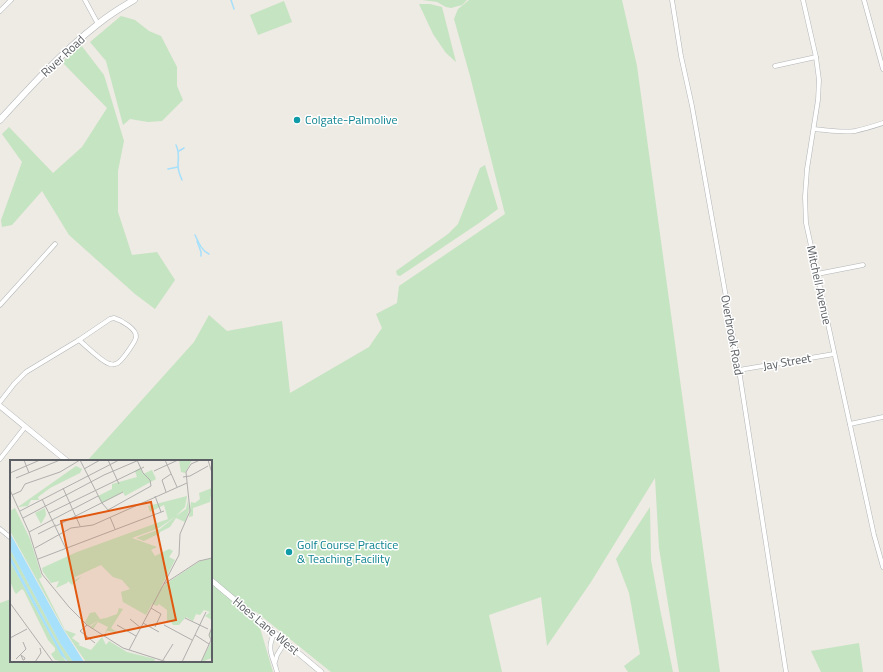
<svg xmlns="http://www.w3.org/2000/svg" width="883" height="672" font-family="'Titillium Web',sans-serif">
<rect width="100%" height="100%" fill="#eeeae4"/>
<g fill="#c5e4c1">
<polygon points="422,0 467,0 462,5 451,8 446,7 437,2"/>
<polygon points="469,0 622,0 637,66 720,672 679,672 659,548 655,478 591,582 547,646 541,597 489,615 502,672 331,672 255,611 273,672 0,672 0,603 11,599 11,661 211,661 211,461 87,461 194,342 209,315 227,331 282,321 290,393 369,347 382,328 376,314 397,303 399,286 505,214 470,76 454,19 458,9"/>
<polygon points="284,1 292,22 258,35 250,15"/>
<polygon points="419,4 430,4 442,7 456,62 446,53 433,34"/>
<polygon points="121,16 135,20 149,31 161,36 177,67 177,86 183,100 162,121 148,122 130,119 123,125 106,61 90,42"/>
<polygon points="81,45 104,75 124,141 118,171 118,212 132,255 157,252 175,280 155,309 135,294 69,235 42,191 12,225 2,227 1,220 22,162 2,134 9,127 53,173 82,147 107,108 62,62"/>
<polygon points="485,165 498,209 479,223 400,276 397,275 396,271 448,234 458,224 480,168"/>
<polygon points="650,507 651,560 660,609 673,672 628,672 624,666 640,654 629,593 616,559"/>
<polygon points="859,643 863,672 821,672 811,651"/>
</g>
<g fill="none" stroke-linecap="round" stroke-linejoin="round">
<g stroke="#a6e0fb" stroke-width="1.5">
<polyline points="231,0 234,9"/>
<path d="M176,145C180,153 178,159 178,166C178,171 180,175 182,180"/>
<polyline points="179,151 184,148"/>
<polyline points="168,169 178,167"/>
<path d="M195,235C199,243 201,250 209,254"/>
<polyline points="197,241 201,252 201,256"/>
</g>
<g stroke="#b1b5b8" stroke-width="5">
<g id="minor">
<polyline points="85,0 98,24"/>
<polyline points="672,0 681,56 692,106 739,370 786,672"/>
<polyline points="803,0 816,57 819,80 818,100 807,169 805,197 806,223 874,535 883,567"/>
<polyline points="864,0 883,69"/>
<polyline points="0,11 11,0"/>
<polyline points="775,66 816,57"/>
<path d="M814,129C827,130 841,133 855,131C864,129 874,126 883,123"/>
<polyline points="817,274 863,265"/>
<polyline points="0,305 55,244"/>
<path d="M114,318C121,320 137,329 136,337C136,341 123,359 119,362C117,364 113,365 110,364C103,363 85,345 79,340L110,319Z"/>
<polyline points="739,370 834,354"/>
<polyline points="0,402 14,384 26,372 79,340"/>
<polyline points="850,424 883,417"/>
<polyline points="0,459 25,427"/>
<polyline points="0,529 11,538"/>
<path d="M274,634C266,650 273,656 277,672"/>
<polyline points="275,662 277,655 285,642"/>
</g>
</g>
<g stroke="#b1b5b8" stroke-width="6">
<g id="tertiary">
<polyline points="0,406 67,461"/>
<polyline points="211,580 321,672"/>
</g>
</g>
<g stroke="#b3b7bb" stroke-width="7">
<path id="secondary" d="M0,120C31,86 62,52 98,24C109,15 122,7 134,0"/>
</g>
<use href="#minor" stroke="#fff" stroke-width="4"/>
<use href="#tertiary" stroke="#fff" stroke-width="5"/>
<use href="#secondary" stroke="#fff" stroke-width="6"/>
</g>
<g fill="#0f9aa8" stroke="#fff" stroke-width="1.5">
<circle cx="297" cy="120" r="4"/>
<circle cx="289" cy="552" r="4"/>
</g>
<g text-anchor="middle" stroke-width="3" stroke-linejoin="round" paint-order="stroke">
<g font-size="12" fill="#5c6064" stroke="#fff">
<text transform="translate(63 56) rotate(-43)" y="4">River Road</text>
<text transform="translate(819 285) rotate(78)" y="4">Mitchell Avenue</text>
<text transform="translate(732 335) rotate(80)" y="4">Overbrook Road</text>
<text transform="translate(787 362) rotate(-10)" y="4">Jay Street</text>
<text transform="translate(266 626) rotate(40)" y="4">Hoes Lane West</text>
</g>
<g font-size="12" fill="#0d838f" stroke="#fff" text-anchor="start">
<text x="305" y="124">Colgate-Palmolive</text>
<text x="297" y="549">Golf Course Practice<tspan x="297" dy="14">&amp; Teaching Facility</tspan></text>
</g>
</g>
<g transform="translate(10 460)">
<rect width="202" height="202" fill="#eeeae4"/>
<path d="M169,0H182L175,13L171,12ZM66,6L72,9L70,13L40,28L28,37L29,40H21L18,46L8,47ZM130,8L133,14L142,10L146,19L115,36L113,32L92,43L88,36L102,29V24L127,17L125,11ZM202,28L200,42L183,48V56L179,57L181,42L185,43L190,39L189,33ZM177,36L175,47L166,56L176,49L178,40L179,50L175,62L166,58L160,67L150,72L148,77L146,75L134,81L126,78L150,69L166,56L149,68L122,78L147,87L141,90L145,96L159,89L163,91L159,97L165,100L151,127L190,101L202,98V160L195,156L200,152L194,150L190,155L186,154L183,161L176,157L169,165H163L161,162H157V150L149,144L147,146L142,144L136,155L113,142L111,132L120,129L112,120L103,117L91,105L65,117V120L72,116L62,125L58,121L62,115L57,123L46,128L49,121L41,123L33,112L32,108L67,92L158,59L154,45L140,52L138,46ZM5,48L20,79L32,117L29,119L55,170L66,174L62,178L70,184L68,185L81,190L92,177L96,185L99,181L117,192L145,199L144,202H76L55,171L0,71V51ZM35,48L36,55L31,64L25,53ZM0,89L50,183L63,202H58L40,170L0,95ZM0,101L44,182L56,202L45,200L41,194L45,191V188L38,180L14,131L12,129L6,134L4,131L0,121ZM109,148L113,149L101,168L107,172L97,171L94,175L98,167L88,162L83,169L80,167L89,160L79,166L75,162L80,153L85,152L90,159L96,158L107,154ZM202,168V198L191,202L202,180L199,175Z" fill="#c5e4c1"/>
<path d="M0,73L53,169L74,202H63L50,183L0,89ZM0,95L40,170L58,202L51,195L27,151L0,101Z" fill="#a6e0fb"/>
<path fill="none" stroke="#b0afad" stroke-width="1" d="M14,0L19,13M70,0L92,43L98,50L141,26L140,20L133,13L127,0M98,0L109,24M155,0L167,27M198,0L202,13M74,9L90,0M144,11L168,0M0,13L30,0M173,17L180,16L198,6M6,18L50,0M53,28L70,66M0,30L19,72L32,114L59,147L77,165L113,188L157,202M156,32L152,20L161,14M2,35L11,31L15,24L50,12L70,0M145,36L151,52M32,39L56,89M10,51L109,0M39,53L134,7M100,57L105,69M13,58L94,15L129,0M46,66L113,32M19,72L88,36M28,74L46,65M25,88L61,68L83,65L177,23M28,99L154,51M154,124L189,101L202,98M0,143L43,202M141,148L151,154L145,167M175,158L198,169M120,159L131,168M133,163L149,172M77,165L70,171L85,183M107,165L126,176M154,165L182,180M185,175L199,184M0,178L17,169M119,190L169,95L170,74L180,51L176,12L181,4L190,0M11,195L15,198L14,200H13ZM6,199L16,189L13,182M153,200L163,184M25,202L31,193L30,188M172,202L196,152M191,202L201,180L199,175L202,167"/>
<path fill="#e15910" fill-opacity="0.15" stroke="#e15910" stroke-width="2" d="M141,42L166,160L76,179L51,61Z"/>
<rect width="202" height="202" fill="none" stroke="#5c6064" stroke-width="2"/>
</g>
</svg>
